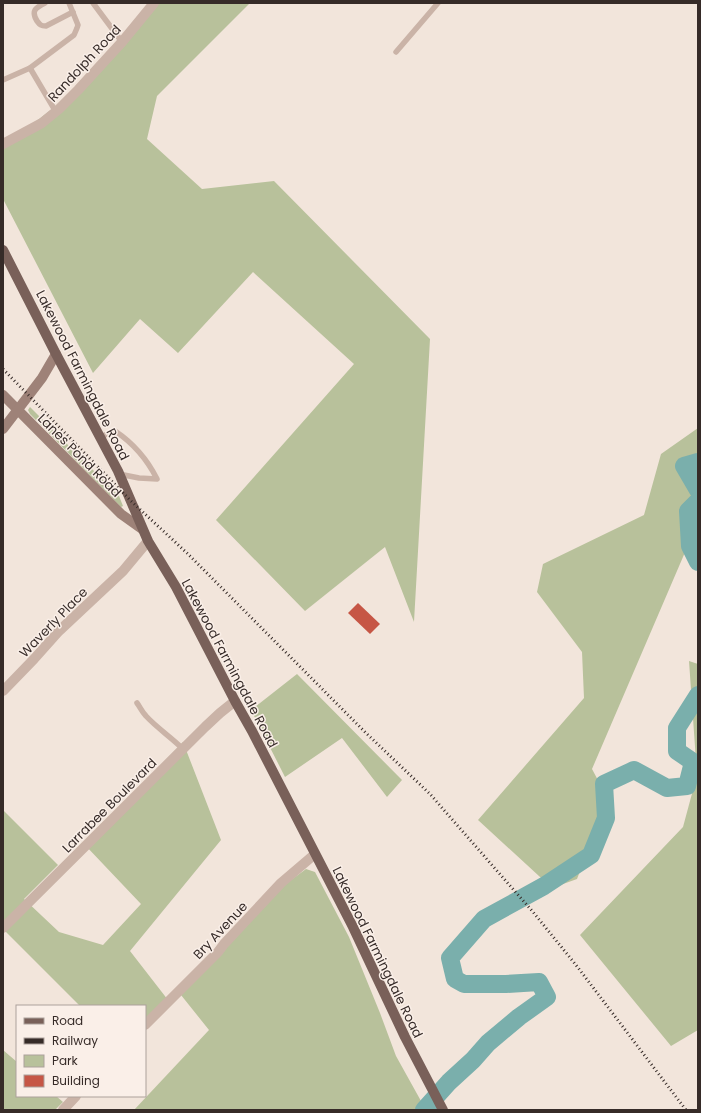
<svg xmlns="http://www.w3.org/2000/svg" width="701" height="1113" font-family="Poppins,sans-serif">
<rect width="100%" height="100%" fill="#f2e5db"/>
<g fill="#b8c19b">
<polygon points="155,3 250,3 157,96 147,139 202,189 274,181 430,339 414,622 385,547 305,611 216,520 354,364 253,272 178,353 140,319 93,373 3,199 3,147 84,84"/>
<polygon points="30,407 119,496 123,506 121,507 30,414 28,410"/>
<polygon points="698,428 698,522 592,769 608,799 577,879 552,888 478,820 584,698 582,652 537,592 543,564 644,515 661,454"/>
<polygon points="689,661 698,664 698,1030 671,1046 580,935 683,827 697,775"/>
<polygon points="297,674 402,780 387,797 342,738 285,777 251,710"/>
<polygon points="183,742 221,840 130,951 168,1000 145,1023 145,1006 80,1006 3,929 3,810 58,865 24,899 59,932 103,945 141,904 85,845"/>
<polygon points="306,869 315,872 349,937 380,1013 396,1056 426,1110 134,1110 209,1030 181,995 283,886"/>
<polygon points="3,1050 17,1062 17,1096 56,1096 63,1102 55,1110 3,1110"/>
</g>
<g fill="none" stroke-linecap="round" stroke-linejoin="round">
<g stroke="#7aafac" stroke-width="18">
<polyline points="698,462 684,466 698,490"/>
<polyline points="698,501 688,511 690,546 698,562"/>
<polyline points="424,1110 449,1082 473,1060 488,1043 519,1017 547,997 539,982 506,984 464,984 455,979 450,958 484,919 544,886 591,855 606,818 604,784 634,770 667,788 687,786 693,762 677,751 677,728 698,695"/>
</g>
</g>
<polygon fill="#c65645" points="358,603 380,624 370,634 348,613"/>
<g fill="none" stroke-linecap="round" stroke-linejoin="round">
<g stroke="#cab3a7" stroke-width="5.5">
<path d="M45,3C35,8 31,11 37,21C40,25 41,26 46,26L73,12"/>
<polyline points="93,3 122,42"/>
<polyline points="396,52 438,3"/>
<polyline points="30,68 56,112"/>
<polyline points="3,80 30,68 74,35 77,28 78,25 69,3"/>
<path d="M100,437L115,431C133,443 147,459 157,479L139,478L119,474"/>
<path d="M137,703C140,707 142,712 146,716C157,728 171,737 183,749"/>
</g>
<g stroke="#cab3a7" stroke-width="10">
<polyline points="3,144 42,123 59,109 78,90 122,42 154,3"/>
<polyline points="3,691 34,659 59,631 123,571 148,541"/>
<polyline points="3,928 205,727 220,713 235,701"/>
<polyline points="145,1025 218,952 224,944 281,883 315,854"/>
<polyline points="63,1110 76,1096"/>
</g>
<g stroke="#9e8278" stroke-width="10">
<polyline points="3,395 121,514 142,529"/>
<polyline points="3,429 42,378 56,354"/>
</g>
<polyline stroke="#796059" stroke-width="10" points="3,250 56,354 118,471 148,541 176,587 235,701 252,731 353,927 405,1037 443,1110"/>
<polyline stroke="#362b28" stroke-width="3" stroke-dasharray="1 3" stroke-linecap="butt" points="3,369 131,501 188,554 366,733 430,794 533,912 576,965 686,1110"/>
</g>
<g text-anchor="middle" stroke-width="3" stroke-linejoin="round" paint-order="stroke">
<g font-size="13" fill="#362b28" stroke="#faefe8">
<text transform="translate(84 63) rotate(-47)" y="5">Randolph Road</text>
<text transform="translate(83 375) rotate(63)" y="5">Lakewood Farmingdale Road</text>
<text transform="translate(80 455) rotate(45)" y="5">Lanes Pond Road</text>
<text transform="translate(53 622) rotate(-46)" y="5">Waverly Place</text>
<text transform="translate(230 663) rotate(62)" y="5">Lakewood Farmingdale Road</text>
<text transform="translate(109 805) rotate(-45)" y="5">Larrabee Boulevard</text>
<text transform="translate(220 930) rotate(-47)" y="5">Bry Avenue</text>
<text transform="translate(378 952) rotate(64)" y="5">Lakewood Farmingdale Road</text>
</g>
</g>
<rect width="701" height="1113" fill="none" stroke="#362b28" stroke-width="8"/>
<rect x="16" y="1005" width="130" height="92" fill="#faefe8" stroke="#aca19b"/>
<rect x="24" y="1018" width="20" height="6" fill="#796059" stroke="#aca19b"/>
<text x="52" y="1025" font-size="12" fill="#362b28">Road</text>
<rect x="24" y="1038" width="20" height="6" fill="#362b28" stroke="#aca19b"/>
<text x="52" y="1045" font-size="12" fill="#362b28">Railway</text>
<rect x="24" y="1055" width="20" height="12" fill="#b8c19b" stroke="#aca19b"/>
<text x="52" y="1065" font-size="12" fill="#362b28">Park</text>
<rect x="24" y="1075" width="20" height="12" fill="#c65645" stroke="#aca19b"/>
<text x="52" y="1085" font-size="12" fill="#362b28">Building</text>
</svg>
